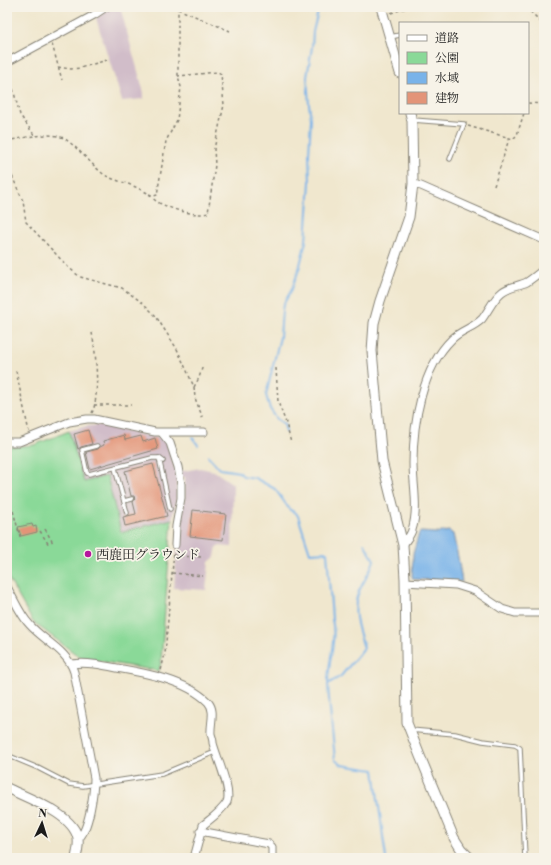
<svg xmlns="http://www.w3.org/2000/svg" width="551" height="865" font-family="'Libre Bodoni','Noto Serif JP',serif">
<rect width="100%" height="100%" fill="#f7f3e8"/>
<filter id="ink" filterUnits="userSpaceOnUse"><feTurbulence type="fractalNoise" baseFrequency=".025" numOctaves="2"/><feDisplacementMap in="SourceGraphic" scale="8" xChannelSelector="R" yChannelSelector="G"/><feConvolveMatrix kernelMatrix="1 2 1 2 8 2 1 2 1" color-interpolation-filters="sRGB"/></filter>
<filter id="wash" filterUnits="userSpaceOnUse"><feTurbulence type="fractalNoise" baseFrequency=".012" numOctaves="4" result="noise"/><feDisplacementMap in="SourceGraphic" scale="16" xChannelSelector="R" yChannelSelector="G"/><feGaussianBlur stdDeviation="0.9" result="paint"/><feColorMatrix in="noise" values="0 0 0 0 0 0 0 0 0 0 0 0 0 0 0 0 0 1.4 0 .05"/><feComposite in="paint" operator="in"/></filter>
<g filter="url(#wash)">
<rect width="100%" height="100%" fill="#f0e7ce"/>
<g fill="#d1bdc9">
<polygon points="111,7 120,7 144,93 143,99 122,101 96,18"/>
<polygon points="100,425 140,434 165,438 175,469 184,471 200,468 214,471 233,484 232,547 217,546 215,557 209,562 206,590 174,588 177,547 179,545 181,521 185,495 185,477 177,477 176,502 172,519 121,532 107,476 84,482 69,431 87,426"/>
</g>
<polygon fill="#8ad998" stroke="#537a5a" points="69,431 84,482 107,476 121,532 172,519 161,662 159,671 81,658 33,622 7,576 7,447 34,445"/>
<polygon fill="#79b3e9" stroke="#4a6882" points="449,531 453,534 458,557 462,582 413,579 412,576 413,554 419,533 421,532 435,533"/>
<g fill="none" stroke-linecap="round" stroke-linejoin="round">
<g stroke="#79b3e9" stroke-width="2">
<polyline points="286,432 284,424 277,419 270,409 266,395 280,337 282,311 283,305 292,289 299,269 306,241 310,182 309,154 311,119 309,104 307,77 312,47 313,32 319,7"/>
<polyline points="192,437 198,445"/>
<path d="M208,456L220,469L239,472L243,476L255,478L275,489L290,510L296,513L298,516L310,553L327,552L332,619C337,640 328,661 328,683C329,708 333,735 335,760L342,765L374,770L386,858"/>
<path d="M328,684L341,676L364,648C358,629 351,610 359,591C364,580 371,571 374,560L364,543"/>
</g>
</g>
<g id="blocks">
<g fill="#e39478">
<polygon points="88,430 92,444 81,447 78,449 74,434"/>
<polygon points="124,435 125,440 141,436 143,442 155,438 158,449 90,469 86,452 98,449 100,447 104,445 103,441"/>
<polygon points="153,464 167,516 125,526 123,517 136,514 133,502 135,499 134,496 131,496 125,471"/>
<polygon points="193,510 226,514 223,540 190,536"/>
<polygon points="32,524 33,527 36,526 37,532 21,536 18,527"/>
</g>
</g>
</g>
<g filter="url(#ink)">
<use href="#blocks" fill-opacity="0" stroke="#868275" stroke-width="1"/>
<g fill="none" stroke-linecap="round" stroke-linejoin="round">
<g stroke="#868275" stroke-width="5.5">
<g id="service">
<polyline points="390,37 400,35"/>
<polyline points="413,120 464,124 450,159"/>
<polyline points="97,446 82,450 87,473 89,474 152,458 159,458 163,461"/>
<polyline points="159,458 170,509"/>
<polyline points="115,468 127,513"/>
<polyline points="124,501 132,499"/>
<polyline points="410,730 455,734 483,741 515,745 520,748 525,858"/>
<polyline points="7,755 38,768 69,784 83,786 162,774 215,752"/>
</g>
</g>
<g stroke="#868275" stroke-width="9">
<g id="minor">
<polyline points="7,62 94,15 106,7"/>
<polyline points="413,184 421,186 544,240"/>
<polyline points="162,433 170,443 178,467 181,484 181,498 176,526 175,545"/>
<polyline points="7,442 19,442 69,422 87,419 94,419 155,432 204,432"/>
<path d="M403,545C406,540 411,535 412,530C419,508 413,485 413,463C413,423 422,368 452,339C461,330 473,328 482,319C489,310 493,299 502,292C509,286 519,286 527,282C533,278 538,274 544,269"/>
<polyline points="405,582 456,585 475,591 502,609 515,613 544,613"/>
<path d="M7,587C14,599 20,615 30,625C44,641 68,651 74,672L94,778C94,792 89,831 78,839"/>
<path d="M72,664C87,662 102,665 117,668C145,673 186,680 208,702C216,711 210,723 211,734C212,737 213,740 213,743C216,756 232,790 227,802C221,812 212,818 203,825L194,858"/>
<polyline points="200,831 269,844 272,847 272,858"/>
</g>
</g>
<g stroke="#868275" stroke-width="11">
<g id="tertiary">
<polyline points="381,7 400,73"/>
<polyline points="410,113 412,121 413,184 409,217 380,301 374,323 372,351 382,461 403,545 405,579 407,723 420,756 454,838 461,849 470,858"/>
<path d="M7,788C27,798 74,814 78,839C79,845 77,853 76,858"/>
</g>
</g>
<g stroke="#868275" stroke-width="1.5" stroke-dasharray="3 3" stroke-linecap="butt">
<polyline points="526,7 544,25"/>
<polyline points="178,9 230,31"/>
<polyline points="391,13 409,7"/>
<polyline points="52,44 62,80"/>
<polyline points="58,67 71,69 80,68 107,60"/>
<polyline points="13,89 20,115 35,136"/>
<polyline points="528,103 544,104"/>
<polyline points="468,126 513,139 517,135 524,113"/>
<path d="M7,141C22,138 46,132 61,137C71,140 92,165 102,173C111,180 122,181 133,186C138,188 144,191 149,194C151,196 153,199 156,201C166,208 196,217 208,213L215,165L214,149L224,105L221,74L218,72L178,76"/>
<polyline points="12,176 23,201 26,222 68,267 80,277 122,288 143,303 155,315 177,349 187,371 194,387 195,398 202,416 200,420"/>
<polyline points="494,186 509,139"/>
<polyline points="149,194 154,196 157,195 166,141 177,120 181,87 178,76 178,9 177,7"/>
<path d="M92,333C96,351 100,397 92,413"/>
<polyline points="276,368 278,402 286,423 291,443"/>
<polyline points="16,371 29,432"/>
<polyline points="194,387 199,378 203,365"/>
<polyline points="94,405 131,405"/>
<polyline points="13,511 21,540"/>
<polyline points="7,513 13,511"/>
<polyline points="45,529 53,543"/>
<polyline points="40,531 49,545"/>
<polyline points="174,556 204,557"/>
<polyline points="172,573 203,576"/>
<polyline points="161,670 165,654 174,551"/>
</g>
<use href="#service" stroke="#fff" stroke-width="3.5"/>
<use href="#minor" stroke="#fff" stroke-width="7"/>
<use href="#tertiary" stroke="#fff" stroke-width="9"/>
</g>
</g>
<circle fill="#b5179e" stroke="#f7f3e8" stroke-width="1.5" cx="88" cy="554" r="4"/>
<g text-anchor="middle" stroke-width="3.5" stroke-linejoin="round" paint-order="stroke">
<g font-size="13" fill="#1c1c1c" stroke="#f7f3e8" text-anchor="start">
<text x="96" y="559">西鹿田グラウンド</text>
</g>
</g>
<rect width="551" height="865" fill="none" stroke="#f7f3e8" stroke-width="24"/>
<rect x="399" y="22" width="130" height="92" fill="#f7f3e8" stroke="#9f9d96"/>
<rect x="407" y="35" width="20" height="6" fill="#ffffff" stroke="#9f9d96"/>
<text x="435" y="42" font-size="12" fill="#1c1c1c">道路</text>
<rect x="407" y="52" width="20" height="12" fill="#8ad998" stroke="#9f9d96"/>
<text x="435" y="62" font-size="12" fill="#1c1c1c">公園</text>
<rect x="407" y="72" width="20" height="12" fill="#79b3e9" stroke="#9f9d96"/>
<text x="435" y="82" font-size="12" fill="#1c1c1c">水域</text>
<rect x="407" y="92" width="20" height="12" fill="#e39478" stroke="#9f9d96"/>
<text x="435" y="102" font-size="12" fill="#1c1c1c">建物</text>
<g transform="translate(42 823) rotate(4)" stroke="#f7f3e8" stroke-width="3" paint-order="stroke">
<path d="M0-3L7 15L0 10L-7 15Z" fill="#1c1c1c"/>
<text y="-6" font-size="11" font-weight="bold" text-anchor="middle" fill="#1c1c1c">N</text>
</g>
</svg>
